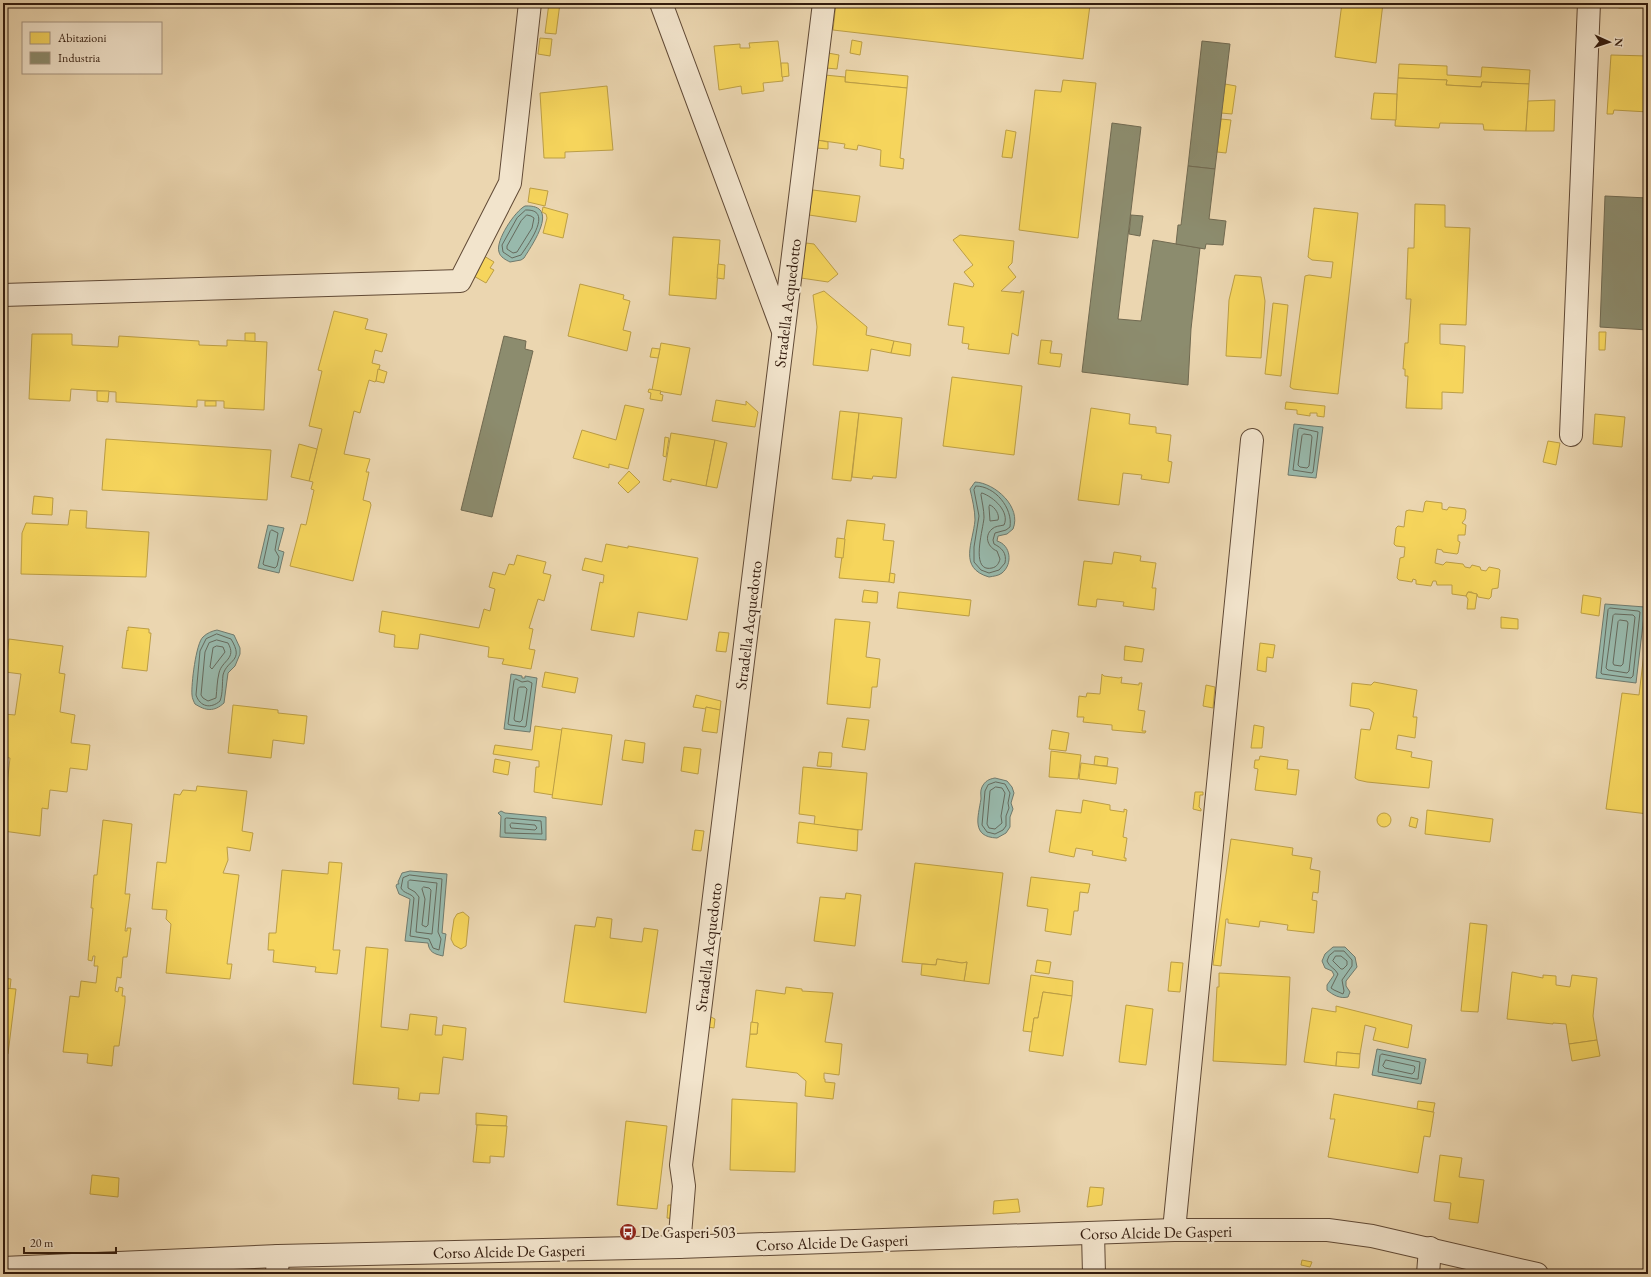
<svg xmlns="http://www.w3.org/2000/svg" width="1651" height="1277" font-family="'EB Garamond',serif">
<rect width="100%" height="100%" fill="#ebd6b0"/>
<filter id="stains"><feTurbulence type="fractalNoise" baseFrequency=".005" numOctaves="4"/><feColorMatrix values="0 0 0 0 .2 0 0 0 0 .09 0 0 0 0 .02 0 0 0 .5 -.17"/></filter>
<radialGradient id="worn" r=".72"><stop offset=".6" stop-color="#630" stop-opacity="0"/><stop offset="1" stop-color="#630" stop-opacity=".3"/></radialGradient>
<g fill="#98b9ac" stroke="#707a6d">
<path d="M525,206C561,204 532,245 524,258L521,260L510,262C506,260 500,257 499,252C495,241 515,211 525,206Z"/>
<polygon points="1294,424 1323,427 1316,478 1288,475"/>
<path d="M975,482C995,483 1022,507 1013,529L1007,534L998,536L997,541C1011,545 1013,564 1002,573C998,576 994,576 989,577C958,568 973,543 975,520C975,510 972,498 970,489Z"/>
<polygon points="268,525 284,528 278,550 284,552 279,573 258,568"/>
<polygon points="1605,604 1645,607 1636,683 1596,678"/>
<path d="M217,630L234,635L240,648V654L235,666L228,673L224,703C214,712 206,711 195,704C194,702 192,698 192,695C191,685 196,643 203,637C207,633 212,631 217,630Z"/>
<polygon points="511,674 522,676 522,678 525,678 525,676 537,678 530,732 504,729"/>
<path d="M995,778L1007,781L1012,787L1014,793L1011,803L1013,809L1010,817V827L1006,833L997,838C971,837 978,817 981,799C981,795 980,791 982,787C985,781 989,779 995,778Z"/>
<polygon points="501,811 505,813 546,817 546,840 500,837 501,816 498,813"/>
<path d="M410,871L447,874L442,933L446,934L443,956C434,954 429,952 428,943L405,941L410,899L399,894L396,886L397,884H399L398,882L402,873Z"/>
<path d="M1333,947H1345L1355,957L1357,967L1346,981V986L1350,992L1348,997C1340,999 1333,995 1327,990V985L1334,975L1332,971L1325,968L1322,961L1325,954Z"/>
<polygon points="1377,1049 1426,1059 1421,1084 1372,1075"/>
</g>
<g fill="#f6d55c" stroke="#bc9e45">
<polygon points="549,3 560,3 556,34 545,33"/>
<polygon points="836,3 1072,3 1090,5 1083,59 833,30"/>
<polygon points="1342,3 1383,3 1376,63 1335,57"/>
<rect x="1619" y="3" width="23" height="5"/>
<polygon points="540,38 552,39 550,56 538,54"/>
<polygon points="852,40 862,42 860,55 850,53"/>
<polygon points="778,41 783,81 763,83 764,91 742,94 741,86 719,90 714,46 740,44 740,48 750,48 749,43"/>
<polygon points="828,53 839,55 837,69 826,68"/>
<polygon points="1611,55 1648,56 1648,112 1614,110 1613,114 1607,114"/>
<polygon points="781,63 788,63 789,76 782,77"/>
<polygon points="1399,64 1447,66 1447,75 1481,77 1482,67 1530,70 1529,84 1482,82 1481,87 1446,85 1447,80 1398,78"/>
<polygon points="846,70 908,76 907,88 845,82"/>
<polygon points="825,75 845,77 845,82 907,88 900,158 904,159 903,169 880,166 881,150 858,145 857,150 844,148 845,144 817,140"/>
<polygon points="1398,78 1447,80 1446,85 1481,87 1482,82 1529,84 1526,131 1484,130 1483,124 1440,123 1439,128 1395,126"/>
<polygon points="1063,80 1096,83 1078,238 1019,230 1035,90 1061,92"/>
<polygon points="1225,84 1236,86 1232,114 1221,113"/>
<polygon points="607,86 613,150 565,152 565,158 544,158 540,93"/>
<polygon points="1374,93 1397,94 1396,120 1371,119"/>
<polygon points="1555,100 1554,131 1526,131 1528,101"/>
<polygon points="1221,119 1231,120 1226,153 1217,152"/>
<polygon points="1006,130 1016,132 1012,158 1002,157"/>
<polygon points="817,140 828,142 828,149 816,148"/>
<polygon points="530,188 548,191 545,206 528,202"/>
<polygon points="813,190 860,196 856,222 809,215"/>
<polygon points="1415,204 1445,205 1445,227 1470,228 1466,325 1440,324 1440,344 1465,346 1463,393 1442,392 1442,409 1406,408 1408,376 1405,376 1405,369 1403,369 1405,343 1408,343 1411,299 1406,299 1408,248 1414,248"/>
<polygon points="543,207 568,214 563,238 543,233 547,218 546,214 542,212"/>
<polygon points="1314,208 1358,213 1338,394 1293,389 1290,387 1305,276 1309,275 1331,278 1333,262 1312,260 1308,257"/>
<polygon points="960,235 1014,241 1012,263 1008,267 1016,277 1001,291 1021,293 1021,291 1024,291 1018,336 1012,333 1009,354 968,349 969,344 962,343 964,327 948,325 954,283 973,287 974,284 964,272 973,265 953,240"/>
<polygon points="673,237 720,240 716,299 669,295"/>
<polygon points="806,243 814,244 838,274 828,282 801,278"/>
<polygon points="484,256 494,262 490,268 494,270 486,283 472,275"/>
<polygon points="718,264 725,265 724,279 717,278"/>
<polygon points="1235,275 1261,277 1265,301 1261,358 1226,356 1229,300"/>
<polygon points="580,284 624,295 623,299 630,301 623,330 631,332 627,351 568,336"/>
<polygon points="824,291 867,327 866,335 894,341 891,353 871,349 868,371 813,365 817,327 813,295"/>
<polygon points="1273,303 1288,305 1281,376 1265,374"/>
<polygon points="334,311 368,319 365,329 387,334 382,352 375,350 372,363 380,365 376,381 375,382 369,380 360,413 354,411 344,454 370,459 366,472 369,472 363,500 370,502 371,505 353,581 290,566 301,524 306,525 314,490 311,489 313,482 309,481 322,429 309,426 322,371 318,370"/>
<polygon points="1599,332 1606,332 1605,350 1599,350"/>
<polygon points="245,333 255,333 255,342 245,341"/>
<polygon points="32,334 72,334 72,345 118,347 119,336 199,341 199,345 227,346 227,340 267,342 264,410 224,408 224,401 197,400 197,407 116,402 116,392 71,389 70,401 29,399"/>
<polygon points="1041,340 1052,341 1050,353 1062,354 1060,367 1038,364"/>
<polygon points="894,341 911,344 910,356 891,353"/>
<polygon points="661,343 690,348 681,395 652,390"/>
<polygon points="652,348 660,349 658,358 650,357"/>
<polygon points="378,369 387,372 384,383 376,381"/>
<polygon points="952,377 1022,386 1014,455 943,446"/>
<polygon points="649,389 661,391 660,394 663,395 662,401 650,399 651,393 648,392"/>
<polygon points="97,391 109,391 108,402 97,401"/>
<polygon points="716,400 746,405 746,401 758,412 755,427 712,421"/>
<rect x="205" y="401" width="11" height="5"/>
<polygon points="1286,402 1325,406 1324,417 1317,416 1317,413 1310,413 1310,416 1297,414 1297,410 1285,409"/>
<polygon points="625,405 644,409 628,469 609,464 609,468 573,458 582,430 616,440"/>
<polygon points="1091,408 1130,414 1129,424 1156,427 1156,433 1171,435 1168,461 1172,462 1169,483 1141,479 1142,475 1123,473 1119,505 1078,500"/>
<polygon points="840,411 859,413 851,481 832,479"/>
<polygon points="859,413 902,418 896,478 873,476 872,479 852,477"/>
<polygon points="1595,414 1625,417 1622,447 1593,444"/>
<polygon points="671,433 715,440 706,486 671,479 671,482 663,480"/>
<polygon points="665,437 669,438 666,457 663,456"/>
<polygon points="106,439 271,450 267,500 102,490"/>
<polygon points="715,440 727,443 717,488 706,486"/>
<polygon points="1548,441 1560,443 1556,465 1543,462"/>
<polygon points="299,444 317,449 309,481 291,477"/>
<polygon points="629,471 640,482 628,493 618,483"/>
<polygon points="34,496 53,498 52,515 32,514"/>
<polygon points="1426,501 1442,503 1442,509 1447,510 1449,507 1465,509 1466,511 1465,519 1462,523 1466,525 1465,535 1458,535 1458,541 1460,542 1458,553 1457,554 1443,552 1442,550 1437,549 1435,563 1443,565 1446,562 1463,564 1465,567 1470,568 1472,565 1480,567 1481,570 1486,571 1489,567 1499,569 1500,570 1498,588 1492,589 1491,597 1489,599 1478,597 1477,594 1472,593 1472,592 1468,592 1466,596 1452,594 1452,585 1437,585 1436,581 1433,581 1431,586 1416,584 1416,580 1413,579 1412,582 1399,580 1397,578 1400,558 1404,557 1405,547 1396,546 1394,544 1396,528 1398,526 1404,527 1406,511 1409,510 1423,512 1425,502"/>
<polygon points="70,510 87,511 86,528 149,532 146,577 21,574 22,533 26,523 68,525"/>
<polygon points="847,520 885,524 883,540 894,541 889,582 839,578"/>
<polygon points="837,538 845,539 843,558 835,557"/>
<polygon points="606,544 628,548 628,546 698,558 687,620 638,612 634,637 591,630 600,582 603,583 604,575 582,570 585,558 602,562"/>
<polygon points="1114,552 1141,556 1140,561 1156,563 1152,588 1156,588 1154,610 1123,606 1124,602 1097,599 1096,607 1078,605 1084,561 1112,564"/>
<polygon points="517,555 546,562 543,573 551,575 544,601 538,599 529,628 533,629 529,649 535,650 531,669 502,664 504,659 488,657 489,647 420,634 418,649 394,647 395,635 379,632 382,611 479,628 484,609 490,611 495,589 489,587 493,572 505,575 509,564 514,565"/>
<polygon points="890,573 895,574 894,583 889,582"/>
<polygon points="864,590 878,592 877,603 862,602"/>
<polygon points="899,592 971,600 969,616 897,608"/>
<polygon points="1468,592 1477,594 1475,609 1467,609 1468,599 1466,596"/>
<polygon points="1583,595 1601,598 1599,616 1581,613"/>
<polygon points="1501,617 1518,619 1518,629 1501,628"/>
<polygon points="835,619 870,622 866,657 880,659 877,687 872,687 870,708 827,704"/>
<polygon points="128,627 149,629 149,633 151,633 147,671 122,668 127,630 128,631"/>
<polygon points="719,632 729,633 726,652 716,651"/>
<polygon points="1646,636 1648,636 1648,814 1606,809 1622,693 1639,695"/>
<polygon points="9,639 63,646 59,673 65,674 60,712 75,715 71,743 90,745 87,770 70,768 67,792 50,790 48,809 42,808 40,836 3,831 3,803 5,804 10,758 3,757 3,722 4,714 15,715 21,674 5,672"/>
<polygon points="1260,643 1275,645 1273,658 1267,657 1266,672 1257,670"/>
<polygon points="1125,646 1144,649 1142,662 1124,660"/>
<polygon points="545,672 578,678 575,693 542,687"/>
<polygon points="1102,674 1104,676 1119,678 1122,677 1121,683 1139,685 1139,683 1142,683 1138,710 1145,711 1142,731 1146,731 1145,733 1112,730 1112,725 1083,722 1084,717 1077,717 1079,696 1086,697 1087,693 1100,694"/>
<polygon points="1374,682 1417,690 1413,717 1417,717 1415,738 1398,735 1396,749 1412,752 1411,757 1432,761 1429,788 1367,782 1358,780 1355,778 1361,729 1370,730 1374,713 1369,709 1350,706 1352,683 1371,685"/>
<polygon points="1206,685 1215,687 1213,708 1203,706"/>
<polygon points="696,695 721,701 720,710 706,707 706,709 693,707"/>
<polygon points="233,705 278,710 278,713 307,716 304,744 273,740 271,758 228,753"/>
<polygon points="706,707 720,710 717,733 702,731"/>
<polygon points="847,718 869,720 865,750 842,747"/>
<polygon points="1254,725 1264,727 1262,748 1251,748"/>
<polygon points="535,726 562,730 553,795 534,792 536,767 539,767 539,761 493,754 495,745 532,750"/>
<polygon points="562,728 612,735 602,805 552,798"/>
<polygon points="1052,730 1069,733 1066,751 1049,749"/>
<polygon points="625,740 645,743 643,763 622,760"/>
<polygon points="684,747 701,749 698,774 681,771"/>
<polygon points="1051,751 1081,755 1078,779 1049,777"/>
<polygon points="819,752 832,753 831,767 817,766"/>
<polygon points="1095,756 1108,758 1107,766 1094,765"/>
<polygon points="1260,756 1288,760 1287,769 1299,770 1296,795 1255,790 1258,769 1254,768 1255,760 1259,760"/>
<polygon points="495,759 510,762 508,775 493,772"/>
<polygon points="1081,763 1118,768 1116,784 1079,779"/>
<polygon points="803,767 867,773 862,830 814,825 815,816 799,814"/>
<polygon points="197,786 247,791 242,831 253,833 250,851 227,847 228,860 223,873 239,875 227,964 232,964 230,979 166,973 171,924 166,919 167,910 152,909 157,862 166,863 174,794 180,795 183,790 196,791"/>
<polygon points="1195,792 1203,792 1203,795 1200,795 1199,807 1201,809 1201,811 1193,809"/>
<polygon points="1083,800 1110,805 1110,810 1124,812 1124,809 1127,810 1123,837 1127,838 1124,858 1126,858 1126,861 1092,855 1093,851 1076,848 1074,857 1049,852 1056,810 1081,813"/>
<polygon points="1427,810 1493,819 1490,842 1425,834"/>
<circle cx="1384" cy="820" r="7"/>
<polygon points="1411,817 1418,819 1416,828 1409,826"/>
<polygon points="103,820 132,824 125,894 130,894 125,931 127,931 127,928 131,928 127,957 123,957 121,978 117,977 115,991 118,992 119,987 123,988 122,996 125,996 125,1002 119,1046 114,1046 112,1066 87,1063 88,1054 63,1052 70,996 79,997 81,981 96,983 98,966 94,966 95,956 93,956 92,961 88,960 93,908 91,908 94,875 97,875"/>
<polygon points="799,822 858,830 857,851 797,843"/>
<polygon points="695,830 704,831 701,851 692,850"/>
<polygon points="1231,839 1293,848 1292,855 1312,858 1310,869 1320,871 1318,893 1313,892 1312,900 1317,901 1314,933 1287,930 1288,925 1260,921 1259,927 1228,923 1228,919 1226,919 1221,966 1213,965"/>
<polygon points="329,862 342,863 333,950 340,950 337,974 315,972 316,967 273,962 274,950 268,950 269,933 276,933 282,870 328,874"/>
<polygon points="915,863 1003,873 989,984 964,981 967,962 962,963 937,959 936,965 902,962"/>
<polygon points="1031,877 1090,884 1088,893 1080,892 1078,911 1074,911 1071,935 1045,931 1048,909 1027,906"/>
<polygon points="846,893 861,895 855,946 814,941 820,897 845,899"/>
<polygon points="463,912 469,917 466,946 461,949 454,945 451,939 454,919 457,914"/>
<polygon points="597,917 612,919 610,938 642,942 644,928 658,930 646,1013 564,1002 575,925 595,927"/>
<polygon points="1470,923 1487,925 1478,1012 1461,1011"/>
<polygon points="366,947 388,949 381,1027 408,1030 410,1014 437,1017 435,1035 442,1035 443,1025 466,1028 463,1060 443,1057 439,1094 420,1093 419,1101 398,1099 399,1088 353,1084"/>
<polygon points="937,959 962,963 967,962 964,981 921,975 922,964 936,965"/>
<polygon points="1037,960 1051,962 1049,974 1035,972"/>
<polygon points="1171,962 1183,963 1180,992 1168,991"/>
<polygon points="1512,972 1543,978 1543,975 1556,976 1556,985 1570,987 1572,975 1597,978 1593,1016 1597,1040 1569,1044 1566,1024 1553,1023 1553,1024 1507,1019"/>
<polygon points="1219,973 1290,977 1286,1065 1213,1061 1217,987 1219,987"/>
<polygon points="1031,975 1073,981 1072,996 1043,992 1038,1018 1034,1018 1032,1032 1023,1031"/>
<polygon points="3,978 11,979 10,989 3,988"/>
<polygon points="786,987 802,989 802,991 833,993 825,1042 842,1044 839,1075 824,1073 824,1079 825,1079 825,1082 835,1083 833,1099 805,1096 806,1081 797,1073 746,1067 750,1034 757,1034 758,1023 752,1023 756,990 785,994"/>
<polygon points="3,988 16,989 8,1054 3,1057"/>
<polygon points="1043,992 1072,996 1063,1056 1029,1051 1034,1018 1038,1018"/>
<polygon points="1126,1005 1153,1009 1146,1065 1119,1062"/>
<polygon points="1336,1006 1412,1025 1408,1048 1373,1040 1376,1028 1365,1025 1360,1054 1337,1052 1336,1066 1304,1062 1312,1008 1336,1012"/>
<polygon points="709,1016 715,1019 714,1028 708,1027"/>
<polygon points="751,1022 758,1023 757,1034 750,1034"/>
<polygon points="1597,1040 1600,1056 1572,1061 1569,1044"/>
<polygon points="1337,1052 1360,1054 1359,1068 1336,1066"/>
<polygon points="1334,1094 1434,1112 1430,1137 1424,1136 1418,1173 1328,1157 1335,1119 1330,1119"/>
<polygon points="732,1099 797,1103 795,1172 730,1170"/>
<polygon points="1418,1101 1435,1103 1433,1112 1417,1109"/>
<polygon points="476,1113 507,1116 506,1126 476,1125"/>
<polygon points="626,1121 667,1126 657,1209 617,1205"/>
<polygon points="477,1125 507,1126 504,1157 490,1156 490,1163 473,1162"/>
<polygon points="1440,1155 1462,1158 1459,1177 1484,1180 1478,1223 1449,1219 1451,1203 1434,1201"/>
<polygon points="92,1175 119,1178 118,1197 90,1194"/>
<polygon points="1090,1187 1104,1188 1102,1205 1087,1207"/>
<polygon points="1018,1199 1020,1212 993,1214 994,1201"/>
<polygon points="668,1205 677,1205 676,1219 667,1218"/>
<polygon points="1302,1260 1312,1262 1310,1267 1301,1265"/>
<polygon points="818,1270 818,1274 809,1274 809,1271"/>
</g>
<g fill="#8c8c6e" stroke="#716a51">
<polygon points="1202,41 1230,44 1215,169 1188,166"/>
<polygon points="1112,123 1141,127 1118,319 1141,321 1153,240 1200,248 1191,329 1188,385 1082,372"/>
<polygon points="1188,166 1215,169 1209,219 1226,221 1223,245 1206,244 1205,249 1176,244 1178,225 1181,225"/>
<polygon points="1605,196 1648,198 1648,330 1600,327"/>
<polygon points="1131,215 1143,216 1140,236 1129,234"/>
<polygon points="504,336 526,341 525,349 533,351 492,517 461,510"/>
</g>
<g fill="none" stroke-linecap="round" stroke-linejoin="round">
<g stroke="#666a5d" stroke-width="1">
<path d="M526,210C555,209 527,246 521,255L512,258L503,252L502,245L517,218Z"/>
<polygon points="527,215 531,216 534,218 532,228 517,252 513,253 507,249 507,246 521,221"/>
<polygon points="1300,428 1318,432 1313,472 1312,473 1293,470 1298,430"/>
<polygon points="1304,434 1311,435 1312,437 1309,466 1307,468 1300,467 1298,465 1302,436"/>
<path d="M976,486C995,486 1013,508 1010,527L1006,530L995,533L993,540L994,544C1002,548 1007,553 1005,563L999,570L989,573L981,570L974,562V547L979,516L974,490Z"/>
<path d="M982,493C994,497 1010,512 1004,525C1000,526 995,526 992,529C983,537 989,548 997,551L1000,559C999,563 997,567 992,568C969,573 984,527 984,517C984,510 982,502 981,495Z"/>
<path d="M990,505C995,507 1000,515 998,520L990,521L989,507Z"/>
<polygon points="272,530 278,533 275,550 279,557 277,566 275,568 264,565 263,564 270,532"/>
<polygon points="1610,608 1638,611 1640,612 1633,676 1631,678 1602,674 1601,673 1608,610"/>
<polygon points="1615,614 1633,615 1635,617 1629,671 1627,673 1608,670 1606,668 1613,616"/>
<polygon points="1620,620 1627,621 1628,623 1623,664 1621,666 1614,665 1613,663 1618,622"/>
<path d="M217,634L231,639C245,662 227,659 223,675C222,684 223,693 220,701C211,709 200,707 196,695L200,651L206,639Z"/>
<path d="M217,640L228,643C237,659 222,660 219,673C217,681 217,689 216,698L208,701L203,698L201,695L205,652L209,643Z"/>
<polygon points="217,646 223,647 225,652 212,669 210,667 213,648"/>
<polygon points="516,679 522,682 528,681 532,683 526,726 525,727 510,725 508,724 514,681"/>
<polygon points="520,687 525,687 527,689 522,720 520,722 515,721 514,719 518,689"/>
<polygon points="996,782 1005,784 1010,793 1008,803 1009,808 1006,816 1006,826 1003,830 995,834 987,832 982,825 985,791 988,785"/>
<polygon points="996,787 1002,788 1005,793 1001,816 1002,823 995,829 989,828 987,824 990,791"/>
<polygon points="507,818 541,821 542,834 505,833 505,819"/>
<polygon points="512,823 535,825 537,828 535,830 511,828 510,825"/>
<path d="M410,875L442,879L438,932L441,939L439,950L433,948L429,939L410,936L414,898C411,893 404,894 401,888L403,878Z"/>
<polygon points="410,880 437,883 432,934 416,932 419,897 415,892 408,888 408,882"/>
<polygon points="424,887 429,888 431,890 428,925 426,927 422,925 425,899 422,889"/>
<path d="M1335,951H1344L1352,960V966L1342,980L1344,991L1343,994L1334,990L1331,988L1338,974C1335,968 1329,967 1327,961L1329,956Z"/>
<polygon points="1336,956 1341,956 1347,961 1347,965 1343,969 1341,969 1333,961"/>
<polygon points="1382,1054 1420,1062 1418,1079 1416,1079 1378,1072 1380,1056"/>
<polygon points="1386,1060 1414,1066 1415,1067 1414,1072 1412,1074 1385,1068 1383,1066"/>
</g>
<g stroke="#614a36" stroke-width="24">
<g id="minor">
<polyline points="661,3 783,331"/>
<polyline points="3,295 460,281 510,183 530,3"/>
<polyline points="1571,435 1589,3"/>
<polyline points="1174,1230 1252,440"/>
<polyline points="1093,1233 1094,1274"/>
<polyline points="679,1247 684,1186 681,1165 824,3"/>
<polyline points="277,1274 278,1256"/>
<polyline points="1428,1274 1430,1248"/>
</g>
</g>
<g stroke="#614a36" stroke-width="24">
<polyline id="tertiary" points="3,1268 278,1256 679,1247 1174,1230 1328,1230 1372,1236 1537,1274"/>
</g>
<use href="#minor" stroke="#f2e4cc" stroke-width="22"/>
<use href="#tertiary" stroke="#f2e4cc" stroke-width="22"/>
</g>
<defs>
<g id="bus-disc" transform="scale(0.9)"><circle r="9.5" fill="#8f2418" stroke="#f2e4cc"/><path d="M-5-6H5V4H4V6H2V4H-2V6H-4V4H-5ZM-3.5-4V0h7V-4ZM-3.5 1.2v1.5H-2V1.2ZM2 1.2v1.5H3.5V1.2Z" fill="#fff"/></g>
</defs>
<g fill-rule="evenodd">
<use href="#bus-disc" x="628" y="1232"/>
</g>
<g text-anchor="middle" stroke-width="4" stroke-linejoin="round" paint-order="stroke">
<g font-size="16" fill="#331c0e" stroke="#f2e4cc">
<text transform="translate(787 303) rotate(-83)" y="6">Stradella Acquedotto</text>
<text transform="translate(748 625) rotate(-83)" y="6">Stradella Acquedotto</text>
<text transform="translate(708 947) rotate(-83)" y="6">Stradella Acquedotto</text>
<text transform="translate(1156 1232) rotate(-1)" y="6">Corso Alcide De Gasperi</text>
<text transform="translate(832 1242) rotate(-2)" y="6">Corso Alcide De Gasperi</text>
<text transform="translate(509 1251) rotate(-1)" y="6">Corso Alcide De Gasperi</text>
</g>
<g font-size="16" fill="#331c0e" stroke="#f2e4cc" text-anchor="start">
<text x="641" y="1238">De Gasperi 503</text>
</g>
</g>
<rect width="1651" height="1277" fill="none" stroke="#ebd6b0" stroke-width="16"/>
<rect x="4" y="4" width="1643" height="1269" fill="none" stroke="#331c0e" stroke-width="2"/>
<rect x="8" y="8" width="1635" height="1261" fill="none" stroke="#331c0e"/>
<rect x="22" y="22" width="140" height="52" fill="#f2e4cc" stroke="#a69480"/>
<rect x="30" y="32" width="20" height="12" fill="#f6d55c" stroke="#a69480"/>
<text x="58" y="42" font-size="12" fill="#331c0e">Abitazioni</text>
<rect x="30" y="52" width="20" height="12" fill="#8c8c6e" stroke="#a69480"/>
<text x="58" y="62" font-size="12" fill="#331c0e">Industria</text>
<g transform="translate(1609 42) rotate(93)" stroke="#f2e4cc" stroke-width="3" paint-order="stroke">
<path d="M0-3L7 15L0 10L-7 15Z" fill="#331c0e"/>
<text y="-6" font-size="11" font-weight="bold" text-anchor="middle" fill="#331c0e">N</text>
</g>
<path d="M24 1247v6h92v-6" fill="none" stroke="#331c0e" stroke-width="2"/>
<text x="30" y="1247" font-size="12" fill="#331c0e" stroke="#f2e4cc" stroke-width="3" paint-order="stroke">20 m</text>
<rect width="100%" height="100%" filter="url(#stains)"/>
<rect width="100%" height="100%" fill="url(#worn)"/>
</svg>
